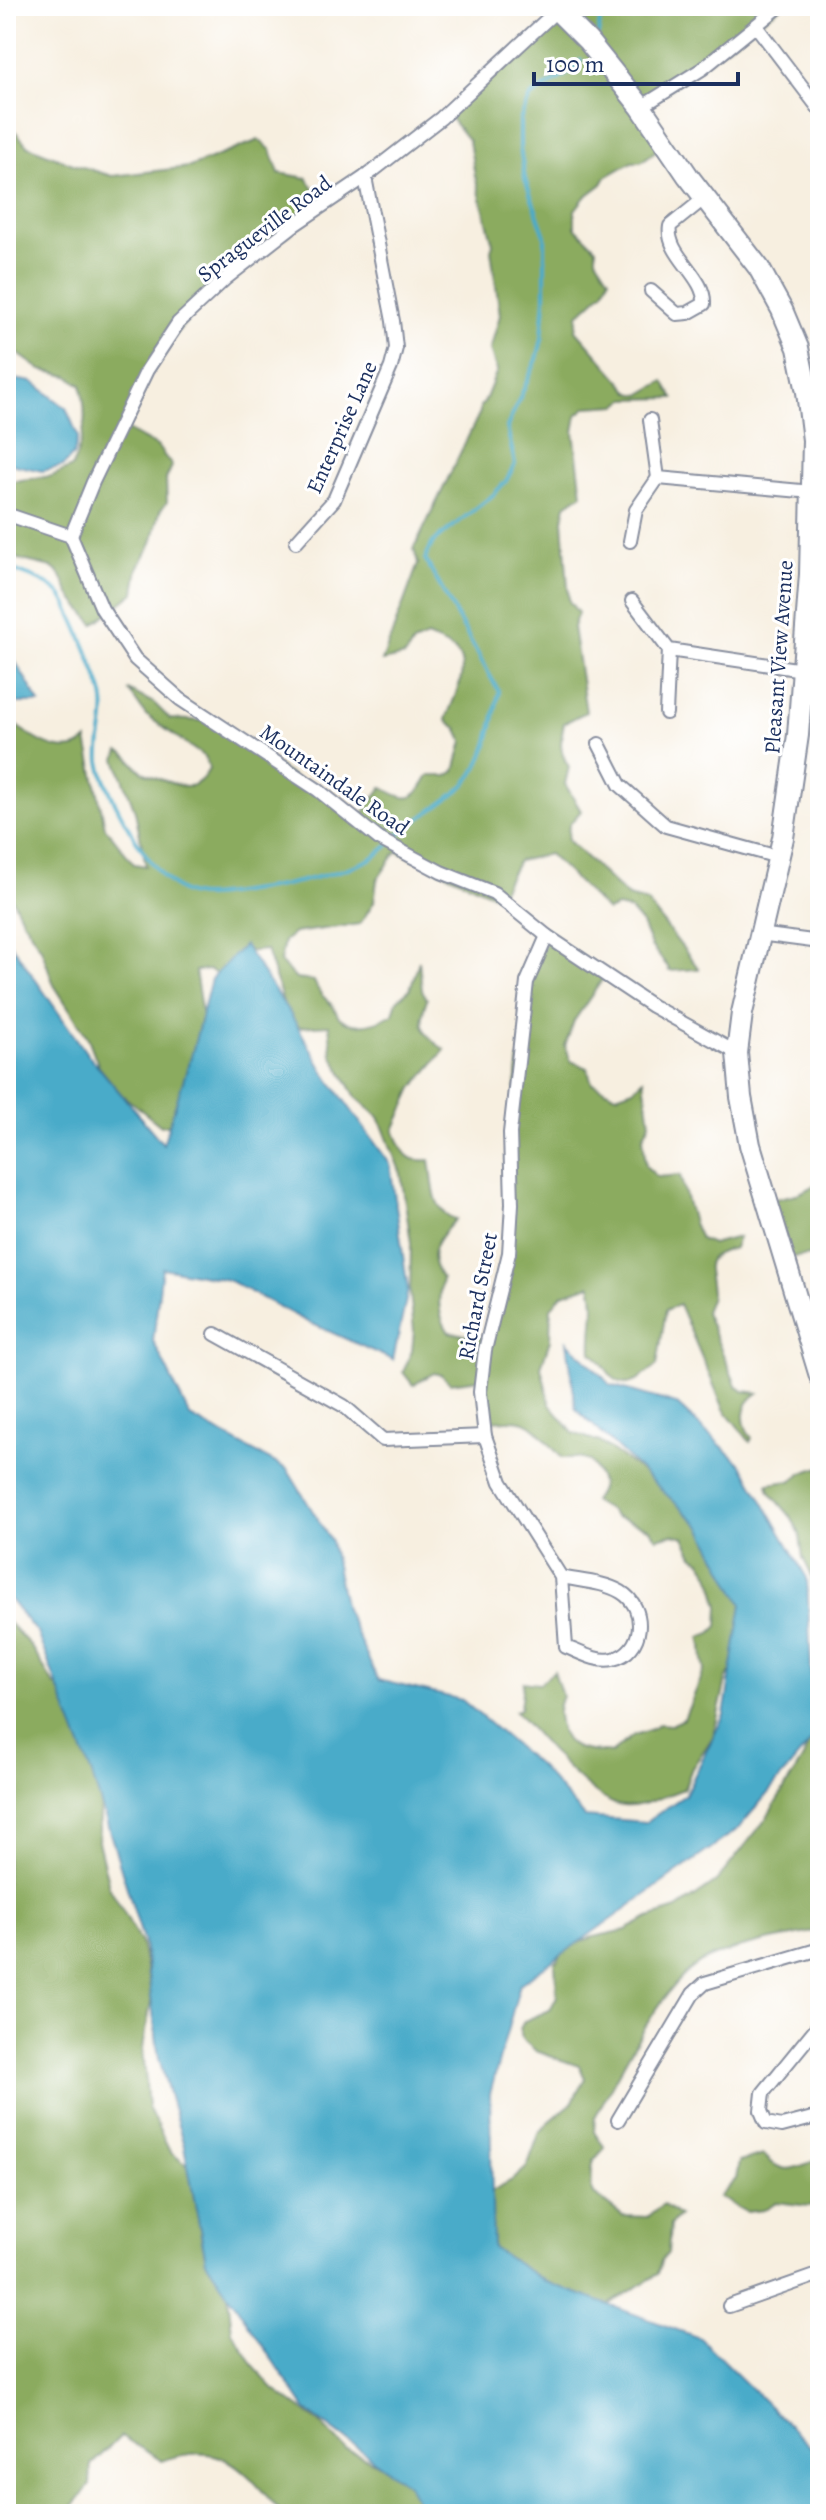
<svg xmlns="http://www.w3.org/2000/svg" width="826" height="2520" font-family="Alegreya,serif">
<rect width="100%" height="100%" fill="#fff"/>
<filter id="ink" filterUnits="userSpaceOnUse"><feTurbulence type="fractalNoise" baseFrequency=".0125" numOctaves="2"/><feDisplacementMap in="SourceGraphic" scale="16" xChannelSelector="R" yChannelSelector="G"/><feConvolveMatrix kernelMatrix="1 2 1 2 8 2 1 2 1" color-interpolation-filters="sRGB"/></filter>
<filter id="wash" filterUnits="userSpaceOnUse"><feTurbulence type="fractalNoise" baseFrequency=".006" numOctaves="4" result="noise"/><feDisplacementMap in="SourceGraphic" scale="32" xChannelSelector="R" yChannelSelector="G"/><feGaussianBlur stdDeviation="1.8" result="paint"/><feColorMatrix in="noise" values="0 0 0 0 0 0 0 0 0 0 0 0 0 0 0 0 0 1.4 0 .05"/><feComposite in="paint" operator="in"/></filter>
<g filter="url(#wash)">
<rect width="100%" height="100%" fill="#f7efe0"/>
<g fill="#8bab5e" stroke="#536d5e" stroke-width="2">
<path d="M560,6H782L643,109L666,143L641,162H632L606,177L602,184L585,197L575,210V227L596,248V258L609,278L604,291L578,315L576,330L631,393L640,395L664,381L674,398L626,399L618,405L587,407L577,415L574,432L582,494L566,505L563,520L569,601L578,613L573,627L586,712L564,723C560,742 559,751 569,767L565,784L581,811L569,825L568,840L628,897L647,902L699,969L669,971L668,967L651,946L642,924L630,910L617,907L607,911L549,854L518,861L498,897L397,851L377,880L374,902L360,924L294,933L284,941L280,962L296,979L314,981C319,994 324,997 333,1006C335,1009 336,1014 339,1017C355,1031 377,1023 393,1014L397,1000L410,989L419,961L422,990L427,999C417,1026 423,1035 445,1050L413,1088L394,1130C404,1152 403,1162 430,1160C434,1181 431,1213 456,1219C438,1239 423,1253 442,1279C438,1298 437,1316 449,1332L488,1339L504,1278L510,1135L527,990L546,940L604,977L574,1021L565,1046L571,1061L587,1068L592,1083L616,1095L633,1089L644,1079L650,1123L643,1137L646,1166L657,1177L680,1175L693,1223L700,1239L712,1244L738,1237L734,1248C698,1258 709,1264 711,1293C711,1300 707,1305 705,1312L736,1385L743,1391L758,1393C741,1404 740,1422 752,1438L750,1442L724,1409L679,1304L666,1310L657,1365C642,1378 625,1394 609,1373C603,1365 600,1359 592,1353C590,1330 598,1308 591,1285L562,1294L551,1308L550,1340L541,1367L550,1404L573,1433L600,1442L665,1488L719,1545L746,1606L736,1661L726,1680L713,1737L692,1768L684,1789C665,1795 643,1808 623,1806C593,1804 536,1734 515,1711L520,1709L523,1682L539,1684L554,1671L562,1696C557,1708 557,1714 560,1727C567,1754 588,1750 611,1753L634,1735L652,1729L659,1724L671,1725L684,1719L705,1669C701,1659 704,1648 700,1637L711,1633L718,1626L719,1606L710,1574L701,1561L693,1555L684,1537L673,1534L657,1538L649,1528L615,1517L610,1511L593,1501C607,1483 600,1479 590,1461L578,1458H562C530,1423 533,1415 484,1422L480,1379L450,1383L442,1375L434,1373L413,1385L403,1372L412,1351L414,1331L410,1293L411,1243L401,1174L379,1117L356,1097L332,1055L329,1025L300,1027L289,1020L266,950L243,952L221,977L210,970L195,971L213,1084L201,1118L161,1126L121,1094L99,1067L88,1038L54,985L41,948L22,919L6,886V718C26,733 64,764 87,740L105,827L134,864L146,866L135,811L116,759L119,751C130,754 133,765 142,771C147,775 155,776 160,779C182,787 196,793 209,769L206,758L146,715L128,690L154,703L170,719L207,721L359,819L382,787C407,803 415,802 429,776H447L455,771L463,741L457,728L446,720C451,702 472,669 456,652C450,645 435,641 427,637L413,643L405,656L382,661L418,564L414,549L480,412V406L484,403L497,371L490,350L500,315L491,250L493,244L475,176L469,141L449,116L564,15Z"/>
<path d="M6,121L28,146L73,164L112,176L190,167L259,140L271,150L279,173L307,178L325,205L198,306L145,375L125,429L157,446L172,466L166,479L167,502L160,511L152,543L138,568L134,593L94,624L72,598L60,574L51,567L6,556V482L52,476L72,467C85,436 88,418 81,385L68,376L41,370L17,353L6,354Z"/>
<polygon points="820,1182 820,1254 785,1258 768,1201 800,1193"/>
<polygon points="820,1467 820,1614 811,1574 803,1558 800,1535 792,1518 770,1492 768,1484 790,1481 802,1473"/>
<path d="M6,1620L30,1645L53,1683L85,1714L104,1770L98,1841L109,1886L141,1943L152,1997L143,2048L148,2107L170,2152L199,2174L221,2231L232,2331L256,2369L271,2387L319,2422L346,2450L380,2464L411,2480L440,2514H282C244,2470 225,2438 162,2461L121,2436L91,2465L90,2485L70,2510L73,2514H6Z"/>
<path d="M820,1665V1931C782,1938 743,1944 707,1959C663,1978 619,2075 595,2117L594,2132L605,2148L594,2160L592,2169L591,2187L594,2194L623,2216L648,2217L663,2204L679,2216L670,2225L668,2253L661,2261L658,2274L600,2310L509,2269L481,2233L490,2192L514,2179L527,2167L539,2134L548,2123L572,2103L585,2078L579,2066L536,2051L522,2039L520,2029L524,2021L550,2010L557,1996L555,1964L566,1947L593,1937L626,1930L649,1918L677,1909L716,1882L766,1819L803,1758L811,1736Z"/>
<path d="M764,2155C784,2178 795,2167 820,2159V2203L809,2206L776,2202L764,2210L746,2212L719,2197L736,2179L739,2162Z"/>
</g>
<g fill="#4aabc9" stroke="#326d94" stroke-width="2">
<polygon points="6,378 33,382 66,408 78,436 74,454 63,466 42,471 6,463"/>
<polygon points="6,646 40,703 6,703"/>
<polygon points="6,937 85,1051 163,1144 192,1053 211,979 244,945 291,1015 326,1075 390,1164 408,1290 393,1360 306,1321 228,1280 162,1268 153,1341 190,1417 287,1469 331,1541 345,1609 378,1680 462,1700 539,1766 585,1817 646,1822 685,1795 724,1715 742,1604 701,1527 576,1409 567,1341 611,1385 676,1404 742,1465 807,1578 814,1738 738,1829 520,1984 490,2094 493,2248 546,2282 700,2338 820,2456 820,2514 424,2514 408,2485 306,2410 206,2261 184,2146 159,2059 144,1943 92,1775 37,1633 6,1595"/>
</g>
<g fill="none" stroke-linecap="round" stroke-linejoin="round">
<g stroke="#4aabc9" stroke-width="4">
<polyline points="611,6 632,19 665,12 677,6"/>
<polyline points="598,35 602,6"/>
<path d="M6,568C21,572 49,582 60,594C69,604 103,686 104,701C107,721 98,741 100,761C105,794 152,877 183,892C200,901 237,892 255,890C282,887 349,871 372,858C384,851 393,839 404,830C422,815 453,799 467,782C489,757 492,723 499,692L425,559L433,542L493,495L506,481L515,464L507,427L537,359L542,339L545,298V236L525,179L520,148V120L530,97L573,70L581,60"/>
</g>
</g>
</g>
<g filter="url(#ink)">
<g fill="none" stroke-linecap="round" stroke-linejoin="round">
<g stroke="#898f9f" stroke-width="16">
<g id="minor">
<polyline points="756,26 820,110"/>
<polyline points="641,107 702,69 780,6"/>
<path d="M651,291L677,314L688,313L704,304C706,276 665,255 670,226L706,197"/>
<polyline points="650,420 658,478 812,492"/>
<polyline points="6,514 71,536 102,609 135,659 180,699 318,790 379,839 441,872 494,893 547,936 652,1006 737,1053"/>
<polyline points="71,536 93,482 147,370 178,323 225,279 294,225 365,177 441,118 556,11"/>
<polyline points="630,541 636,510 658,478"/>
<polyline points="296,542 334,500 391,367 396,348 393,321 365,177"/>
<polyline points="632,601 669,650 803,670"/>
<polyline points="666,713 669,650"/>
<polyline points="599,744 620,785 666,826 778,857"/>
<polyline points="759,934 820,942"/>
<path d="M547,936L527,982L510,1133L512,1204L509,1253L485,1350L480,1392L485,1436L501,1482L561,1577L566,1647C579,1652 598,1663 613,1659C644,1652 648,1608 621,1592C604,1582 580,1581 561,1577"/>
<polyline points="215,1334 344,1406 383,1440 485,1436"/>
<polyline points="820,2023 763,2093 761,2111 766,2123 782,2126 820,2116"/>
<polyline points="618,2120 693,1994 705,1983 820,1949"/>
<polyline points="729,2306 820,2274"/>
</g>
</g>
<g stroke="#898f9f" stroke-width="24">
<polyline id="primary" points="553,6 588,41 641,107 688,176 759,268 782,310 798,348 807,392 813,440 810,574 798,735 783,838 742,1013 737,1053 741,1097 750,1145 820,1376"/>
</g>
<use href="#minor" stroke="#fff" stroke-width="12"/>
<use href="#primary" stroke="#fff" stroke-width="20"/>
</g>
</g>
<g text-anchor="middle" stroke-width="6" stroke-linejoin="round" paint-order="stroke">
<g font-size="22" fill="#1b2f5e" stroke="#fff">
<text transform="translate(264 228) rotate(-37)" y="8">Spragueville Road</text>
<text transform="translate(341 427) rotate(-66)" y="8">Enterprise Lane</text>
<text transform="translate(778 657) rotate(-86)" y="8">Pleasant View Avenue</text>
<text transform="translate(335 779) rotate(35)" y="8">Mountaindale Road</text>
<text transform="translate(477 1296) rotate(-79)" y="8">Richard Street</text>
</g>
</g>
<rect width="826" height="2520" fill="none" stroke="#fff" stroke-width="32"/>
<path d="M534 72v12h204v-12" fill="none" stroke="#1b2f5e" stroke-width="4"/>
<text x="546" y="72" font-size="24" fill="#1b2f5e" stroke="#ffffff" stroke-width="6" paint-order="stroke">100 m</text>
</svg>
